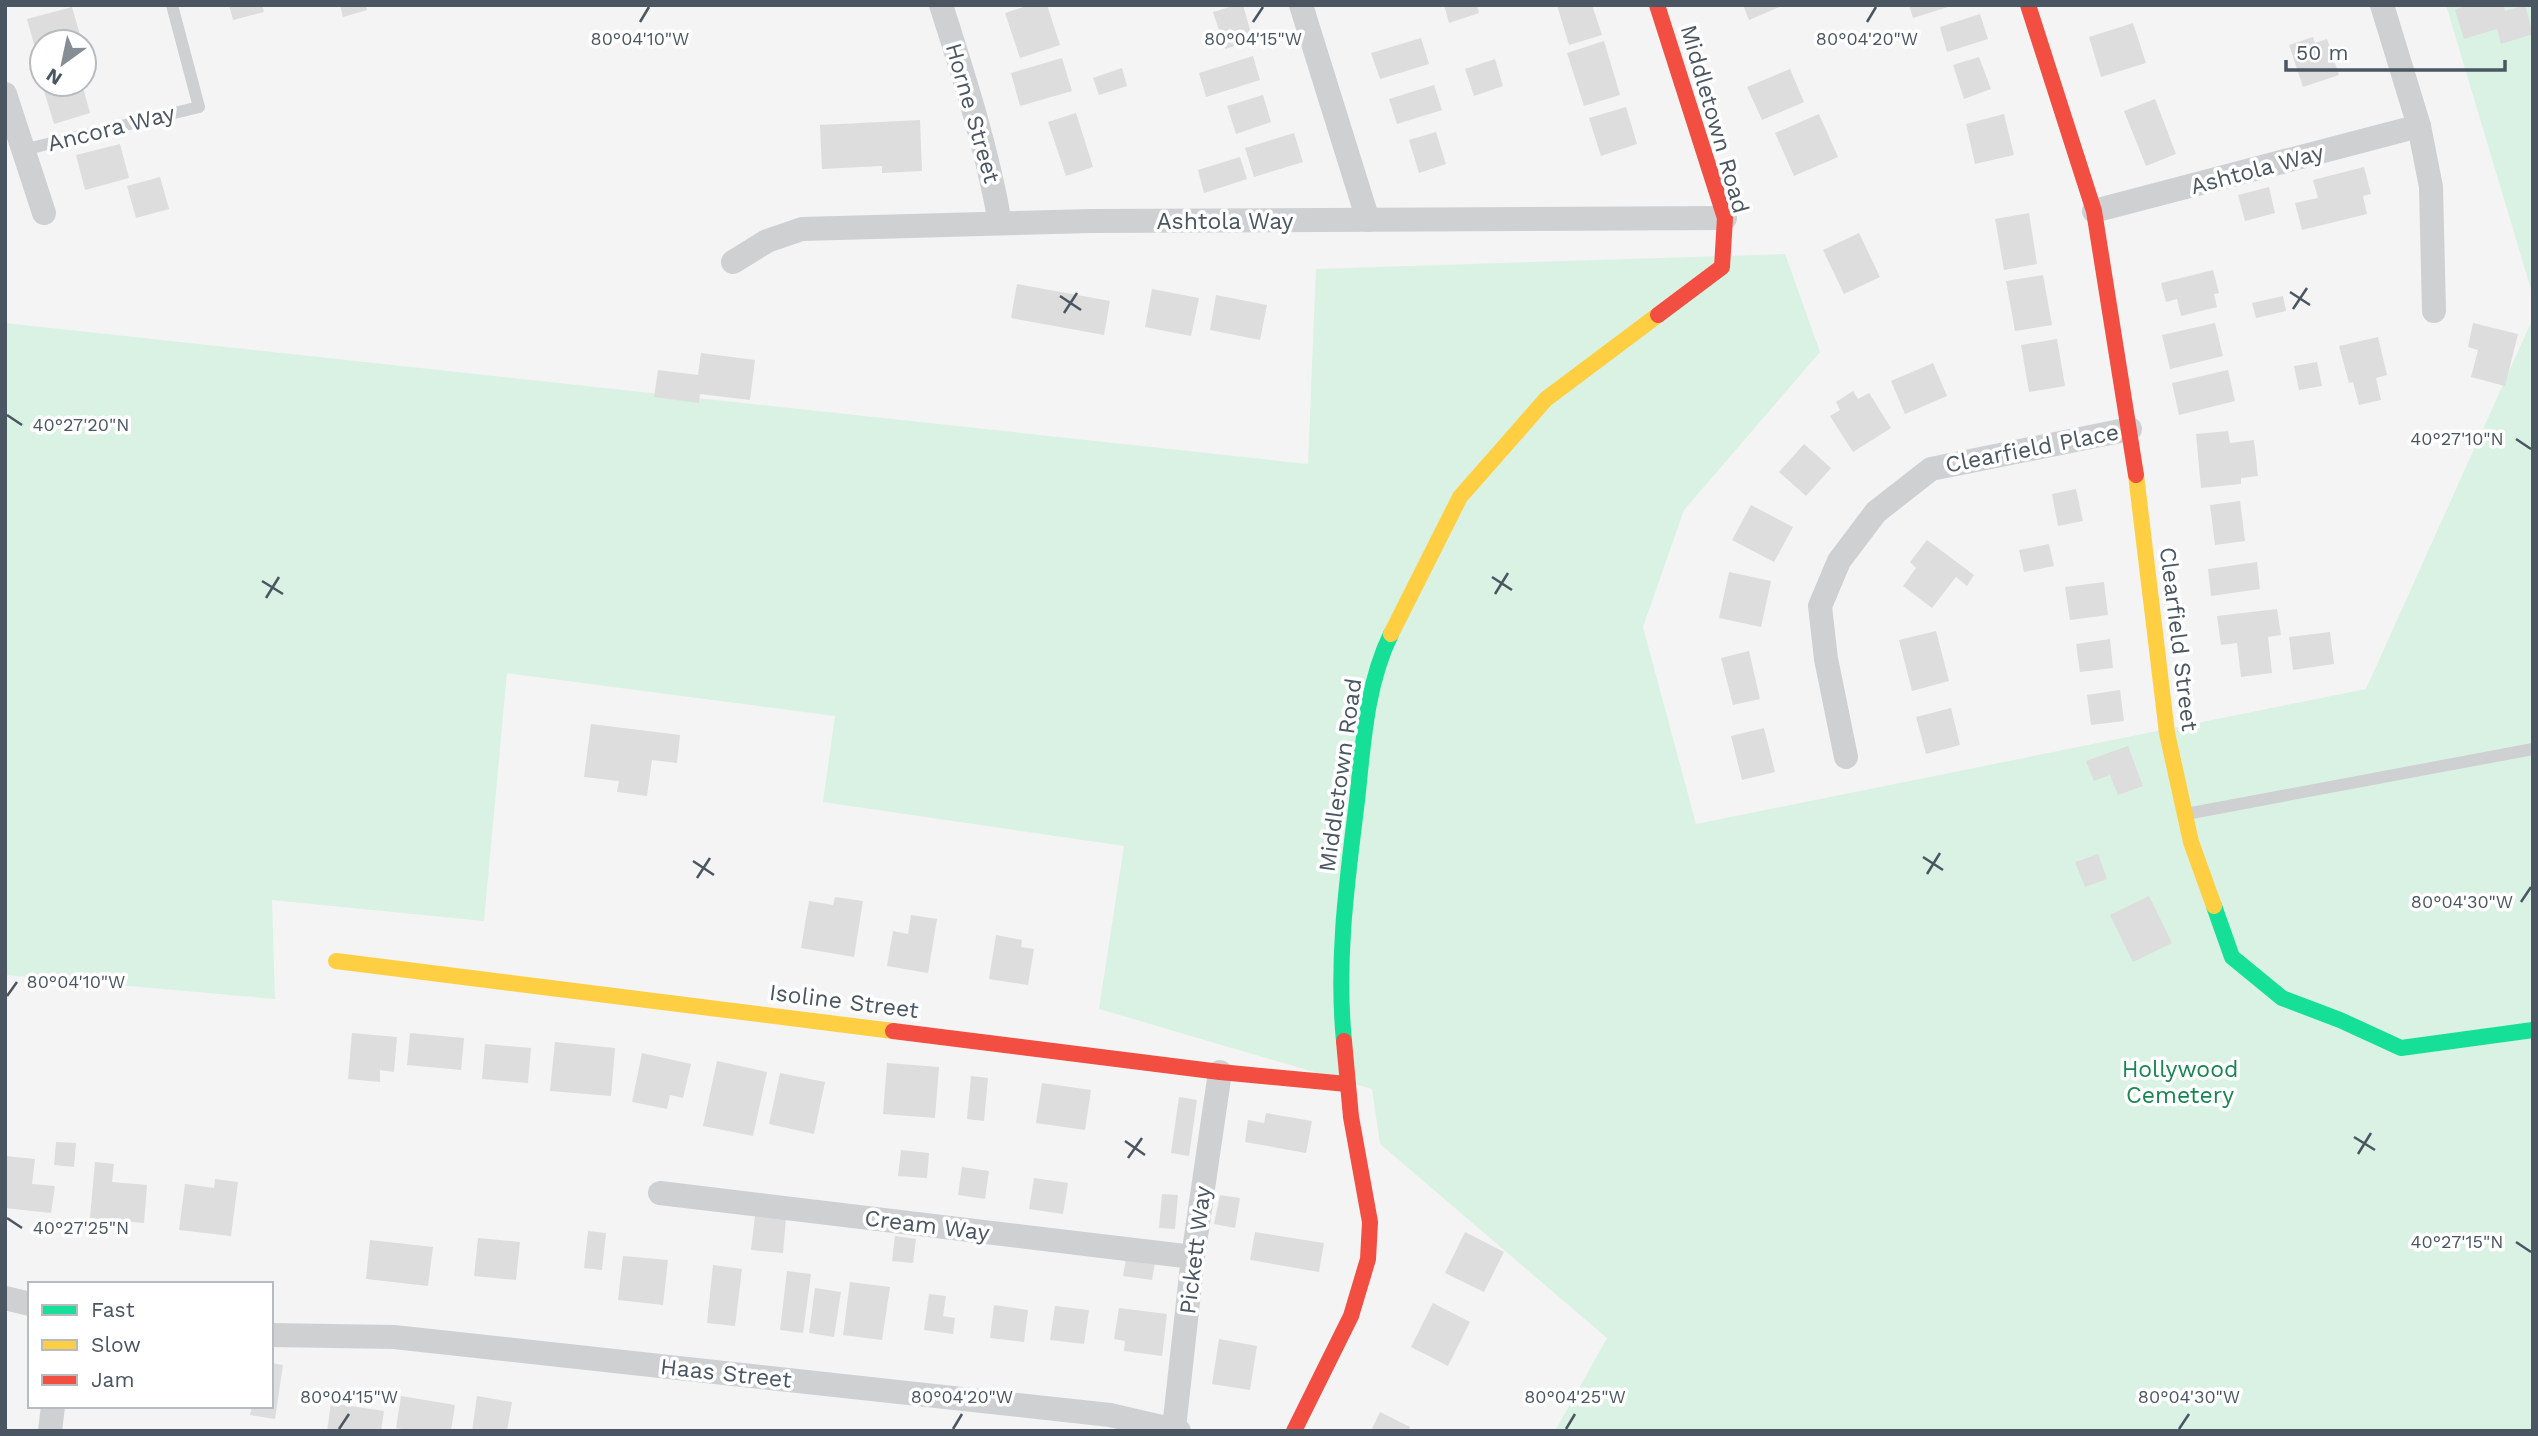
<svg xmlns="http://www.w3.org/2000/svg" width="2538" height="1436" font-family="'Work Sans',sans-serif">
<rect width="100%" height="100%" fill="#f4f4f4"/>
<g fill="#d9f2e3">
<polygon points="2446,5 2533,5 2533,296"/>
<polygon points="1785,254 1820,352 1684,510 1643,627 1696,824 2366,689 2533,318 2533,1431 1555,1431 1607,1338 1380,1144 1372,1089 1099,1009 1124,846 823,802 835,716 507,673 484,921 272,900 275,999 5,975 5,323 1308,464 1316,269"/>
</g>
<g fill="#ddddde">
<polygon points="229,5 262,5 264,12 233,20"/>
<polygon points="340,5 366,5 367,10 343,17"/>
<polygon points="1030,5 1047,5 1060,45 1020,58 1005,13"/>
<polygon points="1236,5 1243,5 1253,40 1225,49 1213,12"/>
<polygon points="1444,5 1477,5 1479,13 1449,23"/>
<polygon points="1557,5 1592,5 1602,35 1569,45"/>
<polygon points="1743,5 1784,5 1749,20"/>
<polygon points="1909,5 1951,5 1951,6 1913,18"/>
<polygon points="2462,5 2503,5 2505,11 2525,5 2533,34 2501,44 2497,29 2464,39 2455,10 2462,7"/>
<polygon points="72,7 82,42 42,42 42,53 37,55 27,19"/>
<polygon points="1980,14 1988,39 1947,52 1940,27"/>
<polygon points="2133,23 2146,63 2101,77 2089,37"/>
<polygon points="2313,37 2315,43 2327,39 2339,75 2303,87 2289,45"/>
<polygon points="1421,38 1429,64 1380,79 1371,53"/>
<polygon points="1604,41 1620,95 1584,106 1567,53"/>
<polygon points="1253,56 1260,80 1206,97 1199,73"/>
<polygon points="1979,57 1991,89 1964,99 1953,65"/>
<polygon points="1062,58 1072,91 1020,106 1011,73"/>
<polygon points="1495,59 1503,86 1474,96 1465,69"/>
<polygon points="1122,68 1127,86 1099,95 1093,78"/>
<polygon points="1790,69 1804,102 1762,120 1747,87"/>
<polygon points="42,84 82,84 90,113 54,124"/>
<polygon points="1434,85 1442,110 1397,124 1389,99"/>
<polygon points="1263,95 1271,122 1236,134 1227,106"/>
<polygon points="2155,99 2176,154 2146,166 2124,111"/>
<polygon points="1626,107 1637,144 1601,156 1589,118"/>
<polygon points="1076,113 1093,167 1066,176 1048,122"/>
<polygon points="1819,114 1838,157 1794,176 1775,133"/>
<polygon points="2004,114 2014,155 1975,164 1966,124"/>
<polygon points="920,120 922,171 882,173 882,166 822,169 820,125"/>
<polygon points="1436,132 1446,164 1419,173 1409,140"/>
<polygon points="1294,133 1303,162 1254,177 1245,148"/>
<polygon points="120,144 129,178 85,190 76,155"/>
<polygon points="1240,157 1247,179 1204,193 1198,170"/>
<polygon points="2364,167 2371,194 2363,196 2367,214 2302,230 2295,203 2318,198 2313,180"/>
<polygon points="160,177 169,209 136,218 127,186"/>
<polygon points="2269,187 2275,213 2245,221 2238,195"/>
<polygon points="2029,213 2037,264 2004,270 1995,219"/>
<polygon points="1859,233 1880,277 1844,294 1823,250"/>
<polygon points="2213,270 2219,293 2214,294 2217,307 2181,316 2177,299 2166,302 2161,283"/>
<polygon points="2043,275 2052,325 2015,331 2006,281"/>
<polygon points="1017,284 1110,301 1104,335 1011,318"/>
<polygon points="1152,289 1199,298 1191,336 1145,327"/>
<polygon points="1216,295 1267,305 1260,340 1210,330"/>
<polygon points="2283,296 2286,311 2256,318 2252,303"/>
<polygon points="2215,323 2223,356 2170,369 2162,335"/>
<polygon points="2473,323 2518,334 2505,386 2471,377 2478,350 2468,347"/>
<polygon points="2378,337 2387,375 2376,378 2381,400 2359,405 2353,382 2349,383 2339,346"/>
<polygon points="2057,339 2065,386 2029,392 2021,345"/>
<polygon points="701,353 755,360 750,400 700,394 699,403 654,397 658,370 698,375"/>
<polygon points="2317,362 2322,386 2299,390 2294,366"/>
<polygon points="1933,363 1947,396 1905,414 1891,381"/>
<polygon points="2228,370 2235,401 2179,415 2172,383"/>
<polygon points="1853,391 1858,399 1869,393 1891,428 1853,452 1830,416 1840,410 1836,402"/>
<polygon points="2228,431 2230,443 2254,440 2258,476 2241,478 2241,484 2201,488 2196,434"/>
<polygon points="1804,444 1831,468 1806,496 1779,472"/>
<polygon points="2076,489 2083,521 2058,526 2052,494"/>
<polygon points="2240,501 2245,541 2215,545 2210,505"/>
<polygon points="1751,505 1793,527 1774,562 1732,540"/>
<polygon points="1927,540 1974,575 1967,586 1956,577 1932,608 1903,586 1916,568 1910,562"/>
<polygon points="2049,544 2054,566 2024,572 2019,550"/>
<polygon points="2257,562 2260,589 2211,596 2208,569"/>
<polygon points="1729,572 1771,581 1761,627 1719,618"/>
<polygon points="2104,582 2108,615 2070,620 2065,587"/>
<polygon points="2277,609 2281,635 2268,637 2272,673 2241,677 2237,643 2221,645 2217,616"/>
<polygon points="1936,631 1949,681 1912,691 1899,640"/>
<polygon points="2330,632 2334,664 2293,670 2289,637"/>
<polygon points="2110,639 2113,668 2080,672 2076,644"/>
<polygon points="1749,651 1760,699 1733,705 1721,658"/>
<polygon points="2120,690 2124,721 2091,725 2087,695"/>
<polygon points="1951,708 1960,745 1926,754 1916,717"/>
<polygon points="591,724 680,735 677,763 652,760 647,796 617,792 619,781 584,777"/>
<polygon points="1764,728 1775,772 1742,780 1731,736"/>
<polygon points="2128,746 2143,786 2118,795 2110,775 2094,781 2086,761"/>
<polygon points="2098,854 2107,879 2085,887 2075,862"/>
<polygon points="2149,896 2172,943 2133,962 2110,915"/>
<polygon points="835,897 863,901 854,957 801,948 809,901 833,905"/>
<polygon points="911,915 937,919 928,973 887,966 893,931 908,934"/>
<polygon points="996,935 1022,940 1021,947 1034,949 1028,985 989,979"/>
<polygon points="352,1033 397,1037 394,1072 380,1070 380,1082 348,1079"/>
<polygon points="410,1033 464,1038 461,1070 407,1065"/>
<polygon points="555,1042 615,1048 611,1096 550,1091"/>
<polygon points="485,1044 531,1048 528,1083 482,1079"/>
<polygon points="642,1053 691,1064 683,1098 670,1095 667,1109 632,1102"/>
<polygon points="717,1061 767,1072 753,1136 703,1126"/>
<polygon points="887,1063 939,1067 935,1118 883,1114"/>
<polygon points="780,1073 825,1082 814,1134 769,1124"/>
<polygon points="971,1076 988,1078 984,1121 967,1119"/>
<polygon points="1042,1083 1091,1090 1085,1130 1036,1123"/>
<polygon points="1179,1097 1197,1100 1189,1156 1171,1153"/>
<polygon points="1266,1113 1312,1121 1306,1153 1245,1142 1248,1120 1264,1123"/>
<polygon points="56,1142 76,1143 74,1167 54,1165"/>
<polygon points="901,1150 929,1153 927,1178 898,1176"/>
<polygon points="5,1156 35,1159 32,1184 55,1186 51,1213 5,1208"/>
<polygon points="95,1162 114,1164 112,1182 147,1185 144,1223 90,1218"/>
<polygon points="962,1167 989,1171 985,1199 958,1195"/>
<polygon points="1034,1178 1068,1183 1063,1214 1029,1209"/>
<polygon points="215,1179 238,1182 231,1236 179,1230 185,1184 214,1188"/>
<polygon points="1162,1194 1178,1195 1175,1229 1159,1228"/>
<polygon points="1220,1195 1240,1198 1235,1228 1214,1224"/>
<polygon points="755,1216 786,1219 783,1253 751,1250"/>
<polygon points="588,1231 606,1233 602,1270 584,1268"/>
<polygon points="1255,1232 1324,1243 1319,1272 1250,1260"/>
<polygon points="1465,1232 1504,1252 1484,1292 1445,1273"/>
<polygon points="895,1236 916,1239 913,1263 892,1261"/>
<polygon points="478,1238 520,1242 516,1280 474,1276"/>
<polygon points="370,1240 433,1247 428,1286 366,1279"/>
<polygon points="623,1256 668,1260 663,1305 618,1300"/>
<polygon points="1126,1258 1155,1263 1152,1280 1123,1276"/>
<polygon points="713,1265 742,1269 735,1326 707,1323"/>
<polygon points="787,1271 811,1274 803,1333 780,1330"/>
<polygon points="850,1282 890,1287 882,1340 843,1335"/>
<polygon points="815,1288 841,1292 834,1337 809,1333"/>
<polygon points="929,1294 946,1296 943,1316 955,1318 953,1334 924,1330"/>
<polygon points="1433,1303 1470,1322 1448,1366 1411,1347"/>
<polygon points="994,1305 1028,1310 1024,1342 990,1338"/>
<polygon points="1055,1306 1089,1310 1084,1344 1050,1340"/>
<polygon points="1119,1308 1167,1314 1162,1356 1124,1351 1125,1341 1114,1339"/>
<polygon points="1219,1339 1257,1346 1250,1390 1212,1384"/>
<polygon points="271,1363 283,1365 275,1419 250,1415 252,1406 271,1406"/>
<polygon points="401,1396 455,1405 451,1431 414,1431 396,1428"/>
<polygon points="477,1396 512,1402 507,1431 472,1431"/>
<polygon points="331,1403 384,1411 381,1431 327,1431"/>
<polygon points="1380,1412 1410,1427 1409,1431 1371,1431"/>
</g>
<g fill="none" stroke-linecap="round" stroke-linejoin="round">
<g stroke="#ced0d2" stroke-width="12">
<polyline points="23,150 199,107 172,5"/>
<polyline points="2186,814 2533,749"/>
</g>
<g stroke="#ced0d2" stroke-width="24">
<path d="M941,5C964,77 987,148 1000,223"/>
<polyline points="1301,5 1368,220"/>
<polyline points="2382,5 2419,126 2431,187 2434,311"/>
<polyline points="5,94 44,213"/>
<polyline points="2094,211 2419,126"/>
<polyline points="733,262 767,241 802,229 1091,221 1725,218"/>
<polyline points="1846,757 1826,659 1820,606 1839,561 1876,512 1931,469 2130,429"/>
<polyline points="660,1193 1193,1257"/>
<polyline points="5,1298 30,1304"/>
<polyline points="271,1335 394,1337 1110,1415 1179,1431"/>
<polyline points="1174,1428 1193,1257 1220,1072"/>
<polyline points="50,1431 53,1406"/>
</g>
<g stroke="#16e098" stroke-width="16">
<polyline points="2214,906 2232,957 2282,998 2340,1020 2401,1048 2533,1030"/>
<path d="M1344,1041C1336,960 1347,881 1357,801C1363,745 1366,685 1391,634"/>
</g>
<g stroke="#ffcf43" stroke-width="16">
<polyline points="2136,475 2167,733 2191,842 2214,906"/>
<polyline points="1391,634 1460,497 1546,399 1658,315"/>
<polyline points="336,961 893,1031"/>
</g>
<g stroke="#f24e42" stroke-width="16">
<polyline points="1657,5 1725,218 1722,267 1658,315"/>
<polyline points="2028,5 2094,211 2136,475"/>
<polyline points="893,1031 1220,1072 1347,1084"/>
<polyline points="1294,1431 1351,1316 1368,1259 1370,1222 1351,1117 1344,1041"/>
</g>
</g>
<path fill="none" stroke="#4a5661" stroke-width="2.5" d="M640,22L649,7M1253,22L1263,7M1867,22L1876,7M2290,292L2310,305M1060,296L1081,310M2293,309L2307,288M1064,313L1077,293M7,415L22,425M2516,439L2531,449M1492,577L1512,590M262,581L283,594M1495,594L1508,573M266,598L279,577M1923,857L1943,870M693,861L714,875M1927,874L1940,853M697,878L710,858M2521,902L2531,887M7,996L17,982M2354,1137L2375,1150M1125,1141L1145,1155M2358,1154L2371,1133M1128,1158L1142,1138M7,1218L22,1228M2516,1242L2531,1252M339,1429L349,1414M953,1429L962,1414M1566,1429L1575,1414M2179,1429L2189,1414"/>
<g text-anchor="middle" stroke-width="7" stroke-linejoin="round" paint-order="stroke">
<g font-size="23" fill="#4a5661" stroke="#fff">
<text transform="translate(973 113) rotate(74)" y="8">Horne Street</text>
<text transform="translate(1715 119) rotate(74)" y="8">Middletown Road</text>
<text transform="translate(111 128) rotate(-14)" y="8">Ancora Way</text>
<text transform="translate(2257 169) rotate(-15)" y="8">Ashtola Way</text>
<text x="1225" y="229">Ashtola Way</text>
<text transform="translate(2032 448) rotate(-11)" y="8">Clearfield Place</text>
<text transform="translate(2179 639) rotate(83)" y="8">Clearfield Street</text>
<text transform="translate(1340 775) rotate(-82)" y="8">Middletown Road</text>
<text transform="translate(844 1001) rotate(7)" y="8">Isoline Street</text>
<text transform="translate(927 1225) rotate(7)" y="8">Cream Way</text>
<text transform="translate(1195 1250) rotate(-83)" y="8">Pickett Way</text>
<text transform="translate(726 1373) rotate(6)" y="8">Haas Street</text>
</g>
<g font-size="23" fill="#17864f" stroke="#fff">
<text x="2180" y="1077">Hollywood<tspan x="2180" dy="26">Cemetery</tspan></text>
</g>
</g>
<g font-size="18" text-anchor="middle" fill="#4a5661" stroke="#fff" stroke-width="7" stroke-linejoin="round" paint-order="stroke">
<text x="640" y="45">80°04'10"W</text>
<text x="1253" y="45">80°04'15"W</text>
<text x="1867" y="45">80°04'20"W</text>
<text x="81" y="431">40°27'20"N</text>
<text x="2457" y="445">40°27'10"N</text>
<text x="2462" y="908">80°04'30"W</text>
<text x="76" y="988">80°04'10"W</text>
<text x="81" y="1234">40°27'25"N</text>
<text x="2457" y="1248">40°27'15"N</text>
<text x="349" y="1403">80°04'15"W</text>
<text x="962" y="1403">80°04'20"W</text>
<text x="1575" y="1403">80°04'25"W</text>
<text x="2189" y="1403">80°04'30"W</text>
</g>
<rect width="2538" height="1436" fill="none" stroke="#4a5661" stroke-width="14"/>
<rect x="28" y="1282" width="245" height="126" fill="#ffffff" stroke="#b7bbc0" stroke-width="2"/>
<rect x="42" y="1305" width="35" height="10" fill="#16e098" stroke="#b7bbc0" stroke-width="2"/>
<text x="91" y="1317" font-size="21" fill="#4a5661">Fast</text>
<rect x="42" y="1340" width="35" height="10" fill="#ffcf43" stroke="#b7bbc0" stroke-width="2"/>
<text x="91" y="1352" font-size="21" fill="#4a5661">Slow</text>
<rect x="42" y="1375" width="35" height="10" fill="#f24e42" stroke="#b7bbc0" stroke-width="2"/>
<text x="91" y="1387" font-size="21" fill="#4a5661">Jam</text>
<g transform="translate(63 63) rotate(213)"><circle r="33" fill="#ffffff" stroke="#b7bbc0" stroke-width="2"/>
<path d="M0-5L12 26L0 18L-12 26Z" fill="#868d94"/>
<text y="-10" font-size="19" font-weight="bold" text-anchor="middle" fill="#4a5661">N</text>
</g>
<path d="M2286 60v10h219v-10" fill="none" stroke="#4a5661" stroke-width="3.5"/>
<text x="2296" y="60" font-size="21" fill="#4a5661" stroke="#ffffff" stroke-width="5" paint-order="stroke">50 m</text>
</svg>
